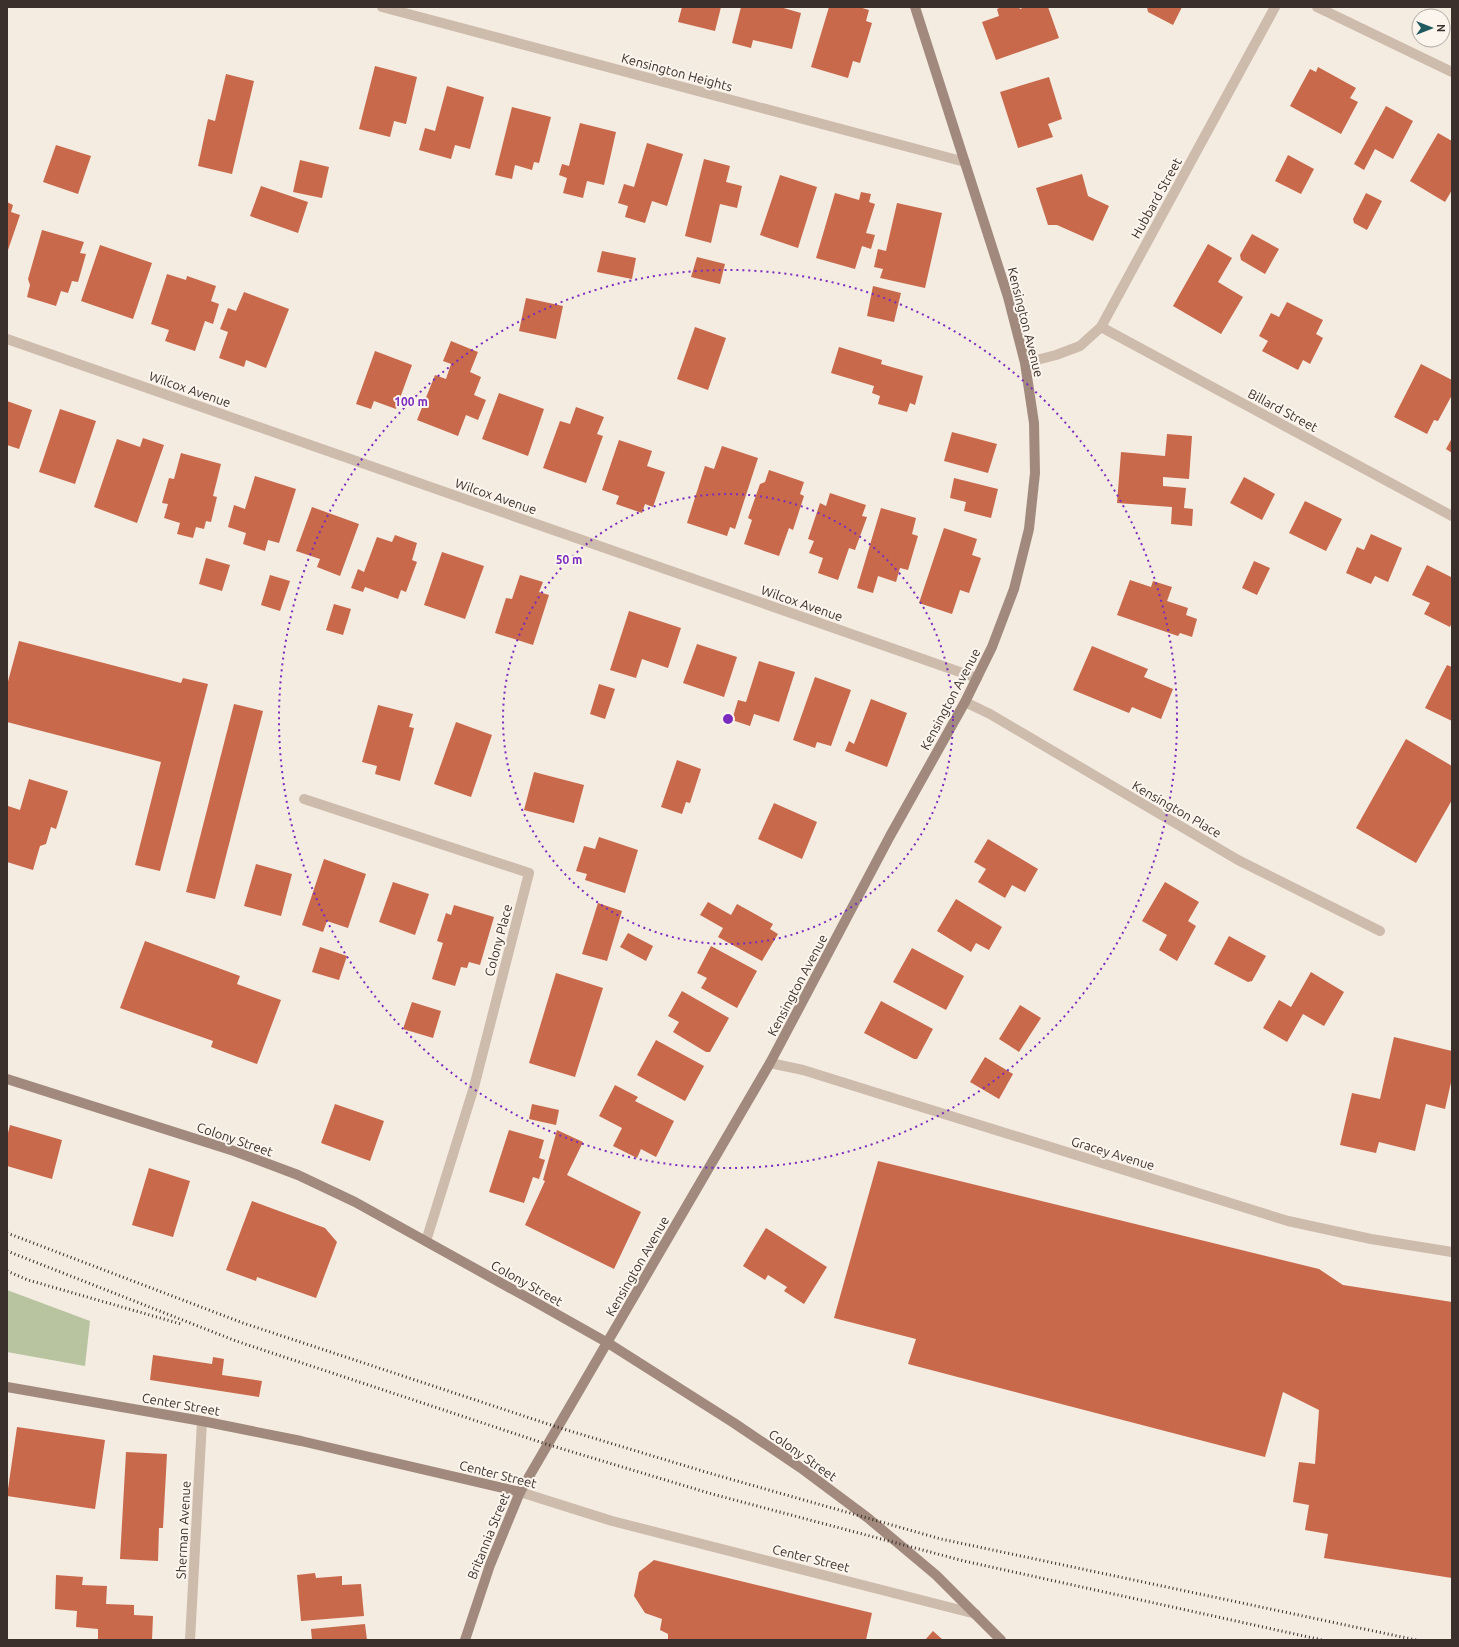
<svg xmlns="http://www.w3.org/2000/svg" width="1459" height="1647" font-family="Ubuntu,sans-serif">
<rect width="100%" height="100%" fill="#f4ebe1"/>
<polygon fill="#b8c4a0" points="7,1290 90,1321 85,1366 7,1352"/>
<g fill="#c8694b">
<polygon points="682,7 721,7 715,31 678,22"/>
<polygon points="741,7 780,7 801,13 792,49 753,40 751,48 732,43"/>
<polygon points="829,7 859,7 869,10 866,21 872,23 860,63 853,61 848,78 811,67"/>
<polygon points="1002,7 1019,7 1020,9 1025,7 1048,7 1059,38 996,60 982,22 999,16 997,9"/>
<polygon points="1147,7 1182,7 1173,25 1148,12"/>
<polygon points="375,66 417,77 406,124 394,121 390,137 359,129"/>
<polygon points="1318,67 1356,88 1350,98 1358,102 1341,134 1290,106 1310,69 1316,72"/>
<polygon points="226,74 254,81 232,174 198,166 208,119 215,121"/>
<polygon points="1049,77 1062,119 1048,124 1053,137 1018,148 1000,92"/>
<polygon points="447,86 484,97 470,149 455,145 451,159 419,150 425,128 435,131"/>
<polygon points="1386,106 1413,121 1393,159 1375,149 1364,170 1354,164"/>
<polygon points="512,107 551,117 539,163 534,162 532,170 515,165 512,179 495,175"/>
<polygon points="580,123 616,132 604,185 587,181 583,198 563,193 567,178 559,175 562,164 569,166"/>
<polygon points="1438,133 1452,141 1452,190 1445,202 1410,181"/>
<polygon points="647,143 683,154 667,206 652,201 645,223 625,217 628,206 618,203 624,184 634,187"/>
<polygon points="56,145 91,156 78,194 43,182"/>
<polygon points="1288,155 1314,169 1301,194 1275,181"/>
<polygon points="704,159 730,166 726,182 742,186 737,208 720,204 711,243 685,236"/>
<polygon points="300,160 329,167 322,198 293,192"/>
<polygon points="1082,174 1088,196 1109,206 1093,241 1057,225 1048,225 1036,188"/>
<polygon points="780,175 817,187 798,248 760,235"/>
<polygon points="261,186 308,202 298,233 250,216"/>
<polygon points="861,192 871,194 869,202 875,204 866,233 875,235 871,249 862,246 855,269 816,258 835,193 859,200"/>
<polygon points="1366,193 1382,201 1367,230 1354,223 1353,219"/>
<polygon points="7,202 13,205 11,212 20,215 7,253"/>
<polygon points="897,203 942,213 925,288 880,278 883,269 874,267 878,249 886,251"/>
<polygon points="42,230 84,242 80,253 86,254 78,282 72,281 68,293 61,291 56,306 27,297 30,285 28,279"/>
<polygon points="1252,234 1279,249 1265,274 1241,260 1240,255"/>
<polygon points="1208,244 1232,258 1218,282 1243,297 1221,334 1173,306"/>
<polygon points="100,245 152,263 133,319 81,301"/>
<polygon points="602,251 636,258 632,279 597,272"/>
<polygon points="697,257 725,264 720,284 691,277"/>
<polygon points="167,274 186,280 187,276 216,286 211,301 219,304 213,324 205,321 195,351 165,341 169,330 151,324"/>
<polygon points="873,286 901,293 894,322 867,316"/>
<polygon points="244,292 289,309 266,368 246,360 244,367 219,358 228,332 220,329 228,308 236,311"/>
<polygon points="526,298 563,306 556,339 519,331"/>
<polygon points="1287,302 1323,320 1316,334 1323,338 1310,364 1303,360 1298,370 1262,351 1268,341 1259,336 1271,313 1279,317"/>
<polygon points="695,327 726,338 708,390 677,379"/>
<polygon points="451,341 478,352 470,372 481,377 474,395 486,400 478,420 466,415 458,436 417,420 435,375 446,379 451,364 443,361"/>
<polygon points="839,347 882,360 881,364 923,376 915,405 910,403 907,412 878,404 880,396 872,393 874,386 831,373"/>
<polygon points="375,351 412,365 396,409 374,401 371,409 356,404"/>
<polygon points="1421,364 1452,380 1452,395 1438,421 1434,420 1427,434 1394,417"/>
<polygon points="499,393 544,409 528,456 482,439"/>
<polygon points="7,401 32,410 19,449 7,445"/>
<polygon points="576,407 604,417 597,434 603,436 586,483 543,468 560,421 570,424"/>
<polygon points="60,409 96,421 75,484 39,472"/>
<polygon points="952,432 997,444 988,473 944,461"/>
<polygon points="1167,434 1192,436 1189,479 1163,477 1163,486 1186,488 1184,508 1193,509 1192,526 1171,524 1172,507 1117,503 1121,452 1165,456"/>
<polygon points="143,438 164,445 137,523 94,507 117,439 140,447"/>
<polygon points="1452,438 1452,453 1446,449"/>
<polygon points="619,440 652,451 647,466 665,472 653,507 645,504 642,513 616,504 619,496 602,490"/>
<polygon points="722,446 758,458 735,529 730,527 727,536 687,523 705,466 714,469"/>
<polygon points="181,453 221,464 213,496 217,497 211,522 206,521 204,529 196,527 193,538 177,534 180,523 164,518 168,504 162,503 169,478 174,479"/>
<polygon points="769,470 804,482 800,494 804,496 793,530 789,528 779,556 744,544 752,520 748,518 760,484 765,482"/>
<polygon points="255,476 296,489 279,543 268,540 265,551 243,544 246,533 228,527 234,505 245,509"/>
<polygon points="1244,477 1275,494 1262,520 1230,503"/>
<polygon points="954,478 998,489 991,518 964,511 966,502 950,498"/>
<polygon points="830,493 866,505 862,516 867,517 855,550 849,548 838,580 818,573 823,558 809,553 814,541 808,539 820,503 826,506"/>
<polygon points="1305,501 1342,519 1326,551 1289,533"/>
<polygon points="312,507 359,524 340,576 317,567 320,559 296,551"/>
<polygon points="881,508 916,518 912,534 918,536 908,570 900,568 896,582 878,576 873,593 857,588"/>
<polygon points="944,528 977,539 972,555 981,558 969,593 960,590 952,614 919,603"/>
<polygon points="1371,534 1402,548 1388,582 1375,576 1371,584 1346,573 1357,547 1364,550"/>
<polygon points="395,535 417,543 412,560 417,562 406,592 401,590 398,599 365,587 363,592 351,588 358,569 364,572 377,537 392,542"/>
<polygon points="442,552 484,566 465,619 424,605"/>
<polygon points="206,558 230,565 222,591 199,584"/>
<polygon points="1254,561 1270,568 1257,595 1242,588"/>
<polygon points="1427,565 1451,577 1452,574 1452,622 1450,627 1424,614 1430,603 1412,595"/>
<polygon points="270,575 290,581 280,611 261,605"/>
<polygon points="520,575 543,582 539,592 549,595 533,645 495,633 506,598 512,599"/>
<polygon points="1130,580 1151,587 1153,581 1172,587 1167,601 1188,608 1186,615 1197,619 1192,637 1180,633 1178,636 1117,615"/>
<polygon points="334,604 351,609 343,635 326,630"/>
<polygon points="629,611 681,628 668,668 642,659 636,678 610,670"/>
<polygon points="19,641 181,683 183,678 208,684 160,871 135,865 161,762 7,722 7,685"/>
<polygon points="697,644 737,657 724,697 683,683"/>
<polygon points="1092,646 1148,669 1144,677 1173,689 1161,719 1132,707 1129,713 1073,690"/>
<polygon points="759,661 795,672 779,722 754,714 750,726 732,720 738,700 746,702"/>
<polygon points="1447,665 1452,667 1452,721 1425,708"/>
<polygon points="815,677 851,690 831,746 817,742 815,748 793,740"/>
<polygon points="599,684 615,689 605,719 590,714"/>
<polygon points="871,699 907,713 887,767 845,751 849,741 854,744"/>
<polygon points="234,704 263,711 215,899 186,892"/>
<polygon points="378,705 413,714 409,727 414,728 400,781 375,774 377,766 362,762"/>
<polygon points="456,722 492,735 471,797 434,784"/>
<polygon points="1406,739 1452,766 1452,800 1416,863 1356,828"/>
<polygon points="677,760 701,769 690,803 686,802 682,814 661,807"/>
<polygon points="534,772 584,785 574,823 524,810"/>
<polygon points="29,779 68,791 56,829 51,827 46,844 40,846 33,870 7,862 7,810 8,806 20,810"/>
<polygon points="774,803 817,822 802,859 758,839"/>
<polygon points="599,837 638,850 625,893 585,880 587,874 576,871 584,846 595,849"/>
<polygon points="988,839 1038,869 1025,892 1012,885 1005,898 978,882 986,869 974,862"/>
<polygon points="324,859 366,874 348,928 327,921 323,932 302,925"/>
<polygon points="256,864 292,874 281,916 244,906"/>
<polygon points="393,882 429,894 415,935 379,922"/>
<polygon points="1165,882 1199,902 1188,921 1196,926 1177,961 1159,950 1167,935 1142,921"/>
<polygon points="956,899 1002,927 989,950 976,943 971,952 937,931"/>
<polygon points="708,902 731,915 737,904 773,924 770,929 778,934 762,961 718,937 723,928 700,915"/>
<polygon points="598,903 622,911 607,961 582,954"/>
<polygon points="454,905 494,917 480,965 469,962 467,968 461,967 455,986 432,979 443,943 437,941 446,913 451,915"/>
<polygon points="628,933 653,946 646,961 620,947"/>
<polygon points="1229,936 1266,956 1252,981 1248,982 1214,964"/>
<polygon points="145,941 240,976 237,984 281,1000 257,1064 211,1047 213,1041 120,1008"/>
<polygon points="711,946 757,971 737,1008 701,988 707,978 697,973"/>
<polygon points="320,947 347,956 339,980 312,972"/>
<polygon points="912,948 964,976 946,1010 893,982"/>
<polygon points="1311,972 1344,992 1324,1026 1303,1014 1287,1042 1263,1028 1279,1000 1291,1007"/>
<polygon points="556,973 603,988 575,1077 529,1063"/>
<polygon points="682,991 729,1018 710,1052 706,1052 673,1032 679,1022 668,1016"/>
<polygon points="881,1001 933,1029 917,1059 914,1059 864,1033"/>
<polygon points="412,1002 441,1011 433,1038 403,1029"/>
<polygon points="1020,1005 1041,1018 1019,1052 999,1039"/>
<polygon points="1394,1037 1452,1051 1452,1078 1445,1109 1426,1104 1415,1151 1379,1142 1376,1153 1340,1145 1352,1093 1380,1099"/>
<polygon points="656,1040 704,1066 685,1101 637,1075"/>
<polygon points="985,1057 1013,1074 999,1099 970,1082"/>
<polygon points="615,1085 638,1097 635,1101 674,1121 656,1157 641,1149 637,1158 613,1146 622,1128 599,1116"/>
<polygon points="335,1104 384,1121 370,1161 321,1143"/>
<polygon points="532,1104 559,1110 556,1125 529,1119"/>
<polygon points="10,1125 62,1140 52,1179 7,1166 7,1137"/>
<polygon points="509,1130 544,1140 539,1158 545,1160 539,1179 533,1177 524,1203 489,1192"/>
<polygon points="557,1130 583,1142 567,1175 641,1212 614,1269 525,1225 545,1181 543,1180"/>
<polygon points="878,1161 1319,1269 1343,1285 1452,1302 1452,1578 1324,1558 1328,1534 1305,1530 1309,1505 1293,1502 1299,1462 1315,1464 1319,1410 1283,1392 1265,1457 908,1364 916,1339 834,1318"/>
<polygon points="149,1168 190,1181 173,1237 132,1225"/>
<polygon points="252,1201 325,1228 337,1242 316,1298 257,1277 256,1281 226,1270"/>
<polygon points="766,1228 827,1267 804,1304 784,1291 787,1287 768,1275 765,1280 743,1266"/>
<polygon points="153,1355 212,1364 213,1357 224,1359 222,1375 262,1381 259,1397 150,1380"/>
<polygon points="17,1427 105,1440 95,1509 7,1496"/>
<polygon points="126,1452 167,1454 163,1528 159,1528 158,1561 120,1559"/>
<polygon points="654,1560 872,1613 866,1640 668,1639 668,1634 660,1630 662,1619 645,1613 634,1596 639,1572"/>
<polygon points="315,1573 316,1578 342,1576 342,1585 361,1584 364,1616 301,1621 297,1575"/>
<polygon points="56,1575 83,1577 82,1585 107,1586 106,1604 134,1605 134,1615 153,1616 152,1640 98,1640 98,1629 76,1627 77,1611 55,1609"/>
<polygon points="365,1624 367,1640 312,1640 311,1629"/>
<polygon points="933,1631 943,1640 925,1640"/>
</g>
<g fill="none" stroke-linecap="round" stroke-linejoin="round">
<g stroke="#cdbbac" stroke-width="10">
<polyline points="382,7 965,162"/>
<polyline points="1317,7 1452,72"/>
<polyline points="1101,327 1452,516"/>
<polyline points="7,339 977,678"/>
<polyline points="1025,363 1056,355 1080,346 1101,327 1275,7"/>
<polyline points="965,702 990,714 1238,860 1380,931"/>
<polyline points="304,799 529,873 474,1087 426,1241"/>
<polyline points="770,1063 803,1070 1288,1221 1371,1239 1452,1252"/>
<polyline points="520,1492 612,1521 976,1614"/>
<polyline points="190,1640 202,1421"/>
</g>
<g stroke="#a18a7d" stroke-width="10">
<polyline points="7,1079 234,1151 298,1175 355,1202 530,1299 608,1343 734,1423 801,1468 868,1518 936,1575 1001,1640"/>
<polyline points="7,1387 202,1421 301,1441 520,1492"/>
<polyline points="465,1640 490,1565 520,1492 770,1063 890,836 965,702 992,647 1014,589 1029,529 1035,473 1034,423 1025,363 1008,297 915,7"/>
</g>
<g stroke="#3b302b" stroke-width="3" stroke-dasharray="1 3" stroke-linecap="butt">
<polyline points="7,1233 243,1323 557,1427 709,1473 941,1539 1416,1640"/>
<polyline points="7,1251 236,1341 546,1444 712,1494 964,1561 1322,1640"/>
<polyline points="7,1271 28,1280 181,1324"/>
</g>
</g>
<g fill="none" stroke="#7b2cbf" stroke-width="2" stroke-dasharray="2 4">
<circle cx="728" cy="719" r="225"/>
<circle cx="728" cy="719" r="449"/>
</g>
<g text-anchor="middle" stroke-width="4" stroke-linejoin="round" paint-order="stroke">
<g font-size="13" fill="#3b302b" stroke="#fbf5ee">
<text transform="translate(677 72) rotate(15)" y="5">Kensington Heights</text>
<text transform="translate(1156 198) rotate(-61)" y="5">Hubbard Street</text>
<text transform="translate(1026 322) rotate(76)" y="5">Kensington Avenue</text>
<text transform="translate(190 389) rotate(19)" y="5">Wilcox Avenue</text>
<text transform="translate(1283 410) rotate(28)" y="5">Billard Street</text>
<text transform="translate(496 496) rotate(19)" y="5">Wilcox Avenue</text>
<text transform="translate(802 603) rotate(19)" y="5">Wilcox Avenue</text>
<text transform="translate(950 699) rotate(-62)" y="5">Kensington Avenue</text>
<text transform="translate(1177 809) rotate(30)" y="5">Kensington Place</text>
<text transform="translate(498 940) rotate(-75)" y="5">Colony Place</text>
<text transform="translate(797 985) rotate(-62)" y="5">Kensington Avenue</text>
<text transform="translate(235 1139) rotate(19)" y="5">Colony Street</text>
<text transform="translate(1113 1153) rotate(17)" y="5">Gracey Avenue</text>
<text transform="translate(637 1266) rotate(-60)" y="5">Kensington Avenue</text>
<text transform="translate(527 1283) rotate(29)" y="5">Colony Street</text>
<text transform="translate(181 1404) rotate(10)" y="5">Center Street</text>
<text transform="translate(803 1455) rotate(35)" y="5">Colony Street</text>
<text transform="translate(498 1474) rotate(14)" y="5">Center Street</text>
<text transform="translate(183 1530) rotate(-87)" y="5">Sherman Avenue</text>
<text transform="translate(488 1536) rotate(-68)" y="5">Britannia Street</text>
<text transform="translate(811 1558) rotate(14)" y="5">Center Street</text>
</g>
</g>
<circle cx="728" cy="719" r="6" fill="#7b2cbf" stroke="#fbf5ee" stroke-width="2"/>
<g font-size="12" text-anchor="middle" font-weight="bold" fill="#7b2cbf" stroke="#fbf5ee" stroke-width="4" stroke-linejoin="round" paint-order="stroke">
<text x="411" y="406">100 m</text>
<text x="569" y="564">50 m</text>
</g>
<rect width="1459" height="1647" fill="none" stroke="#3b302b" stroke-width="16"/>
<g transform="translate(1431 28) rotate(90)"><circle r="19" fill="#fbf5ee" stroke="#aea6a0"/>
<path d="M0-3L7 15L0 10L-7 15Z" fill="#1f5a5e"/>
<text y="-6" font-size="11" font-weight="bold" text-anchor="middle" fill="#3b302b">N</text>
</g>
</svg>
